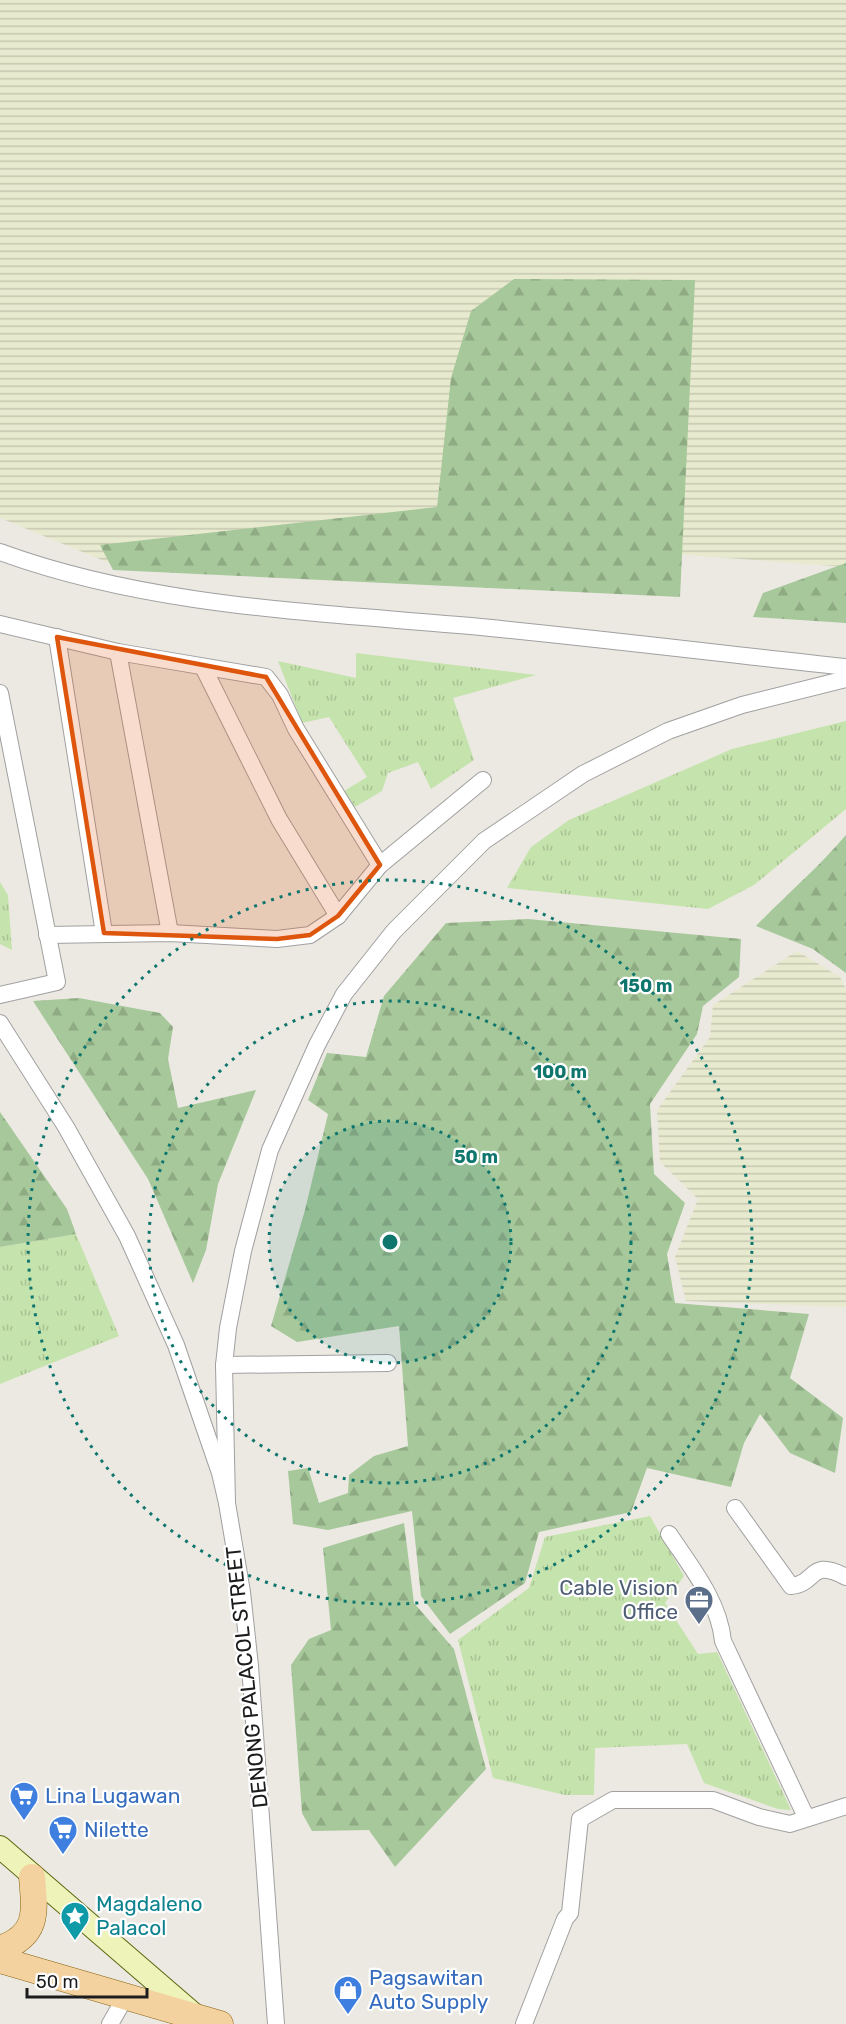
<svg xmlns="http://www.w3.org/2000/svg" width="846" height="2024" font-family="Rubik,sans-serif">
<defs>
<pattern id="farmland-rules" width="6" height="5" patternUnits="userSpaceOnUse" patternTransform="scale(1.5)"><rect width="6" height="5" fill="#e7eace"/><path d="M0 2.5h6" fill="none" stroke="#c6c8b0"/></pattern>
<pattern id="grass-tufts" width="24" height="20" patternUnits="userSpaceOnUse" patternTransform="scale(1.5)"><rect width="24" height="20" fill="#c5e3ac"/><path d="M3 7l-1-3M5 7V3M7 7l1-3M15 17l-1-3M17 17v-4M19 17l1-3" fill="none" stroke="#a9c293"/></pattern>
<pattern id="forest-firs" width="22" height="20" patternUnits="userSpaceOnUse" patternTransform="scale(1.5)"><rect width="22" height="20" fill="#a6c89a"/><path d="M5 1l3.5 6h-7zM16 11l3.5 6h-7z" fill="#8eab84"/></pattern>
</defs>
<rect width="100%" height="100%" fill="#ece9e2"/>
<g fill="url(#farmland-rules)">
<polygon points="0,0 846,0 846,567 673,554 107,562 0,518"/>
<polygon points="797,951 840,977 846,989 846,1307 686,1301 675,1257 698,1199 660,1162 657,1110 710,1037 713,1005"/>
</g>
<g fill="url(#grass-tufts)">
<polygon points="356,653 536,675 453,698 474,760 431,789 418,762 388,773 382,791 355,807 344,791 367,777 329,717 302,723 278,661 356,678"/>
<polygon points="846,721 846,809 754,885 708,909 507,888 531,847 569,820 732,749"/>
<polygon points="0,882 8,895 12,950 0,944"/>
<polygon points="76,1234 119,1336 0,1384 0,1247"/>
<polygon points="650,1516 684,1576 665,1603 698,1654 717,1652 791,1810 778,1809 704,1783 687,1744 595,1748 594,1795 565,1795 493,1778 458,1640 529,1588 545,1537"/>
</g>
<g fill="url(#forest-firs)">
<polygon points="514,279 695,280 680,597 113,570 100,545 437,507 451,378 471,311"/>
<polygon points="846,563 846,623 753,617 763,593"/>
<path d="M846,835V973L813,949L756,926C786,895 818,868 846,835Z"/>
<polygon points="528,919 741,939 739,977 703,1006 697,1034 650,1104 654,1174 685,1203 667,1254 675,1303 809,1314 790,1378 843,1418 835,1473 790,1453 760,1414 744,1443 731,1487 647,1468 631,1512 539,1532 525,1583 450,1634 421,1596 412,1511 328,1530 293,1524 288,1471 308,1468 319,1503 348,1493 349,1475 374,1456 408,1446 399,1326 297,1342 271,1326 305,1210 328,1114 308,1100 327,1053 366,1057 384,996 446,923"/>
<polygon points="79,998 160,1013 173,1027 168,1059 178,1108 256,1090 218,1184 206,1250 193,1283 148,1179 33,1001"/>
<polygon points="0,1112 67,1209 76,1234 0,1247"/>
<polygon points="404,1523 414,1603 454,1649 486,1769 395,1867 369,1830 312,1831 302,1813 291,1665 309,1639 331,1630 323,1548"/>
</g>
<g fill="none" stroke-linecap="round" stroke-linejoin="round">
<g stroke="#a0a0a0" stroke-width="18">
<g id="street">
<path d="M0,552C153,608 320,612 481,627C603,639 725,654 846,667"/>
<polyline points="0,624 118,652 266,677 280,695 296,729 380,865"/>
<polyline points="57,637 104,933"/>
<polyline points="118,652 170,933"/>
<polyline points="203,667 279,819 338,916"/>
<polyline points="0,693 57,982 0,995"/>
<polyline points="47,935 170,933 277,939 310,935 338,916 380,865 483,780"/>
<polyline points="0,1023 66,1127 127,1236 176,1345 220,1473 227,1503 242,1592 250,1666 276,2024"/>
<polyline points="224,1365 388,1363"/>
<polyline points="227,1503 224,1365 228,1328 243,1251 270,1150 317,1045 344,994 394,931 484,841 583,774 668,731 742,705 846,679"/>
<path d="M735,1508L791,1586C817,1584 809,1557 846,1577"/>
<path d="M669,1534C691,1567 719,1601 723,1641L806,1817"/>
<polyline points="110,2024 126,1996"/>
<polyline points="524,2024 565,1919 570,1913 580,1819 613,1800 713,1800 759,1817 790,1824 846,1806"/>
</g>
</g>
<g stroke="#5b670e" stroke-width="24">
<polyline id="secondary" points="0,1847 197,2017"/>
</g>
<g stroke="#86620d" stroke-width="27">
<g id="primary">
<path d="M0,1949C39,1935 35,1912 32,1877"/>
<polyline points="0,1960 220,2024"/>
</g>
</g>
<use href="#street" stroke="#fff" stroke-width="16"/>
<use href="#secondary" stroke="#eef3b9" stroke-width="22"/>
<use href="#primary" stroke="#f3d2a0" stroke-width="26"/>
</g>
<path fill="#de560d" fill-opacity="0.2" stroke="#de560d" stroke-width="4.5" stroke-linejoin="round" d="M57,637L266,677L380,865L338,916L310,935L277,939L104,933Z"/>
<circle cx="390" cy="1242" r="121" fill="#0f766e" fill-opacity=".12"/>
<g fill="none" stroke="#0f766e" stroke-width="3" stroke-dasharray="3 6">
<circle cx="390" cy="1242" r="121"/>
<circle cx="390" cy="1242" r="241"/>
<circle cx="390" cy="1242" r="362"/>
</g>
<defs>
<g id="office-pin" transform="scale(1.5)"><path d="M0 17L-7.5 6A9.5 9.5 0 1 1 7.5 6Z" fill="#5c6f8a" stroke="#fff"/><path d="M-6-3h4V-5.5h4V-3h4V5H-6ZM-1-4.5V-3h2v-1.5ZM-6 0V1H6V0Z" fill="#fff"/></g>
<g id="supermarket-pin" transform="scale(1.5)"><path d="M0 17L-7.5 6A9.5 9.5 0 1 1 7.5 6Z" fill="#3f7fe0" stroke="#fff"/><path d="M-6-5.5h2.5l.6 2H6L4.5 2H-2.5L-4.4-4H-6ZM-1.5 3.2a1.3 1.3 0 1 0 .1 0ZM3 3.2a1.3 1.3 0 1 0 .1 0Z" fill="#fff"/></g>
<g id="sight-pin" transform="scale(1.5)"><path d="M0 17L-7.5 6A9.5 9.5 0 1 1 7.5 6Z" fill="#0f9aa8" stroke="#fff"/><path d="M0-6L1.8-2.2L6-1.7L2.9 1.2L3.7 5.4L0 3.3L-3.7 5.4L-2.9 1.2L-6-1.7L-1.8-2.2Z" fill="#fff"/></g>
<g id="shop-pin" transform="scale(1.5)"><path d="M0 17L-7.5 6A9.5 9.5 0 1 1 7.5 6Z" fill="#3f7fe0" stroke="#fff"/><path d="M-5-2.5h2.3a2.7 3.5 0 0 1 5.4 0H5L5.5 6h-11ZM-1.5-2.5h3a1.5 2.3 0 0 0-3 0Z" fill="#fff"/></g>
</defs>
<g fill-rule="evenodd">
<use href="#office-pin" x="699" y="1600"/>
<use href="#supermarket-pin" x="24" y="1796"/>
<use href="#supermarket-pin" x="63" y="1830"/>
<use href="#sight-pin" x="75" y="1916"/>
<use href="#shop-pin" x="348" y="1990"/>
</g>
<g text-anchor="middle" stroke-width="4.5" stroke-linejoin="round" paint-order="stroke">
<g font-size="21" fill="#4e5e75" stroke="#fff" text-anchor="end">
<text x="678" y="1595">Cable Vision<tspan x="678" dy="24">Office</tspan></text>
</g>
<g font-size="21" fill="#1c1c1c" stroke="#fff">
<text transform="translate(247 1677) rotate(-96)" y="7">DENONG PALACOL STREET</text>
</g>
<g font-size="21" fill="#366cbe" stroke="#fff" text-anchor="start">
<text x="45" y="1803">Lina Lugawan</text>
<text x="84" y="1837">Nilette</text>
<text x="369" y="1985">Pagsawitan<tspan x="369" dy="24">Auto Supply</tspan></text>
</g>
<g font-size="21" fill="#0d838f" stroke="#fff" text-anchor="start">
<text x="96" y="1911">Magdaleno<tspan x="96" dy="24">Palacol</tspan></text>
</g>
</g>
<circle cx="390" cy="1242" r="9" fill="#0f766e" stroke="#fff" stroke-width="3"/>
<g font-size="18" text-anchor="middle" font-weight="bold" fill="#0f766e" stroke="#fff" stroke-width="4.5" stroke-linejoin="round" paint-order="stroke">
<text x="646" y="992">150 m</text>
<text x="560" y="1078">100 m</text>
<text x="476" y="1163">50 m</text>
</g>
<path d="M27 1988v9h120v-9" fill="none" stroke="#1c1c1c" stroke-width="3"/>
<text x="36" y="1988" font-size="18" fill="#1c1c1c" stroke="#ffffff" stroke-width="4.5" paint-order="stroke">50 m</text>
</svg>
